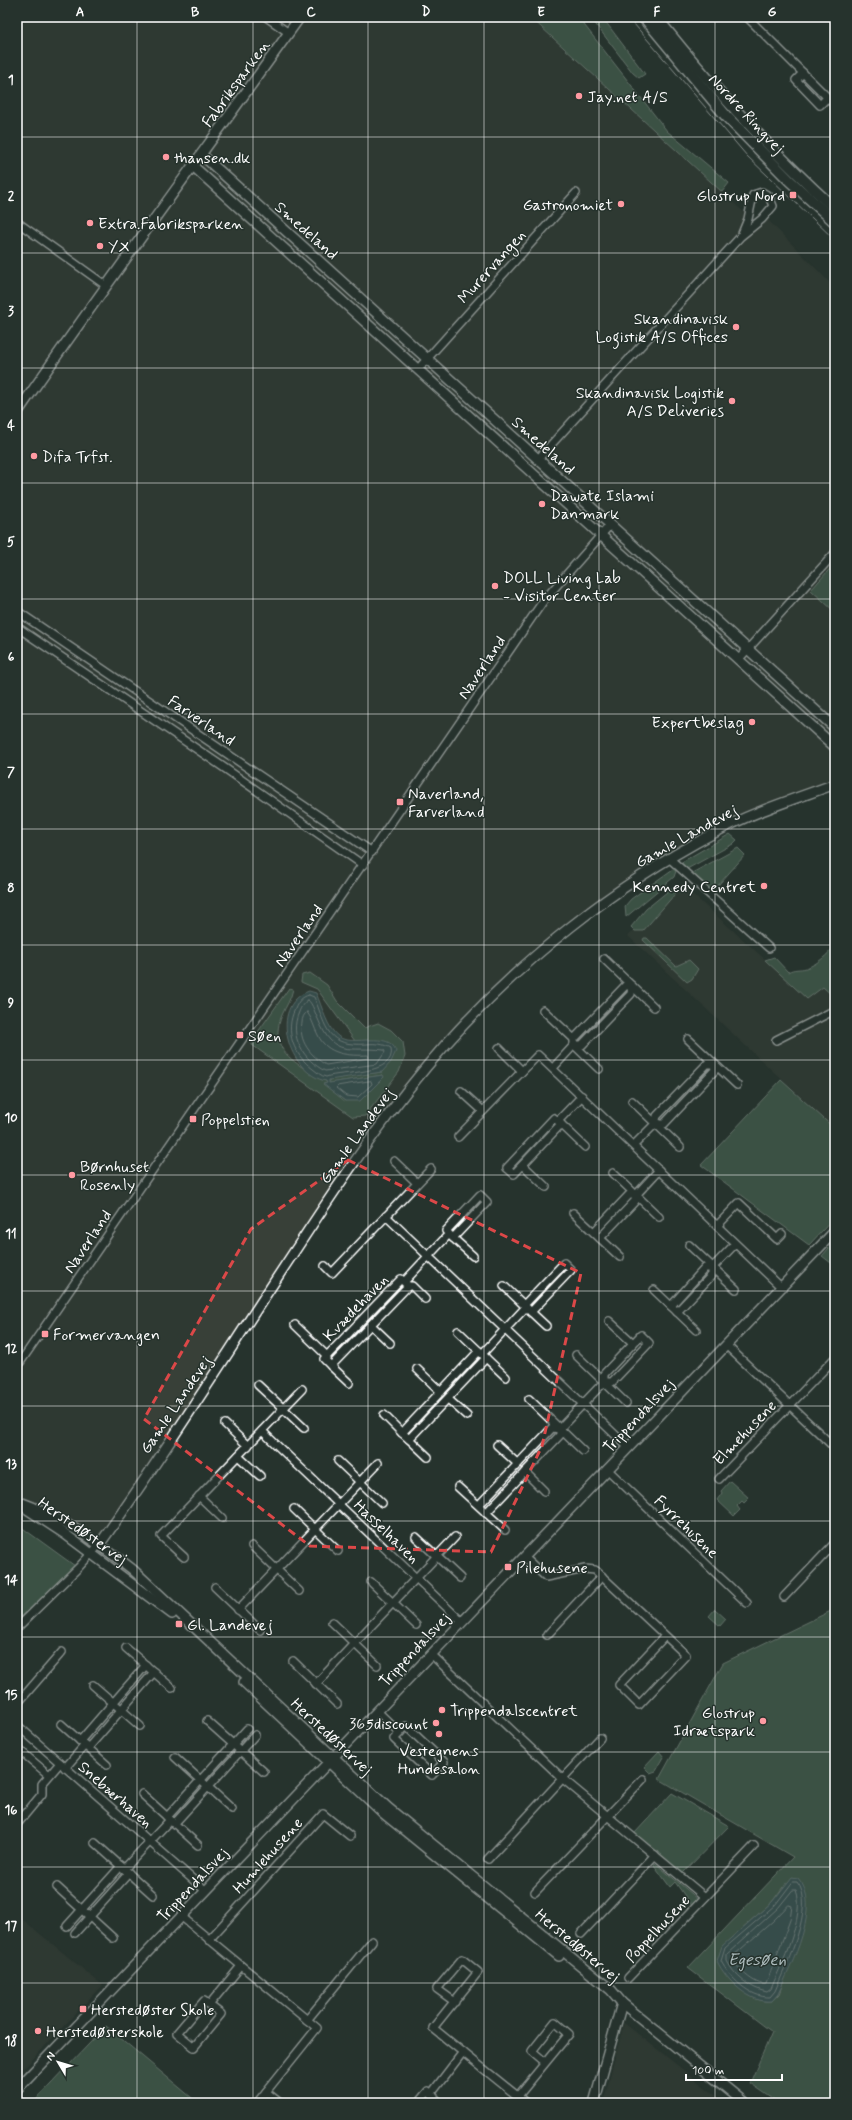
<svg xmlns="http://www.w3.org/2000/svg" width="852" height="2120" font-family="Mynerve,sans-serif">
<rect width="100%" height="100%" fill="#26332d"/>
<filter id="ink" filterUnits="userSpaceOnUse"><feTurbulence type="fractalNoise" baseFrequency=".025" numOctaves="2"/><feDisplacementMap in="SourceGraphic" scale="8" xChannelSelector="R" yChannelSelector="G"/><feConvolveMatrix kernelMatrix="1 2 1 2 8 2 1 2 1" color-interpolation-filters="sRGB"/></filter>
<g filter="url(#ink)">
<g fill="#394037">
<polygon points="17,17 529,17 759,226 766,218 835,288 835,777 778,803 627,881 538,950 422,1071 103,1536 17,1498"/>
<polygon points="681,884 807,997 835,966 835,1129 628,936"/>
<polygon points="17,1915 102,1985 17,2076"/>
<polygon points="624,2023 725,2103 603,2103"/>
</g>
<g fill="#55765f" stroke="#aabaaf" fill-rule="evenodd">
<polygon points="530,17 578,17 667,131 729,183 722,192"/>
<polygon points="590,17 602,17 645,74 639,78 633,73"/>
<polygon points="835,563 835,612 811,590"/>
<polygon points="730,834 737,840 733,844 687,869 680,863"/>
<polygon points="738,848 745,855 712,892 692,873"/>
<polygon points="673,869 676,871 674,877 626,917 625,906 631,899"/>
<polygon points="673,887 678,889 675,894 643,931 635,931 631,927 646,909"/>
<polygon points="644,938 647,938 676,966 689,960 698,969 692,979 687,982 643,940"/>
<path d="M835,946V998L823,987L807,999L765,960L774,957L788,972C794,968 800,970 806,968C818,964 827,955 835,946Z"/>
<path d="M310,973L327,985L337,1001L364,1028L378,1023L391,1030L403,1042L405,1056L399,1072L365,1116L353,1117L252,1045L255,1036L289,988L293,989C291,999 286,1006 282,1015C272,1040 281,1053 302,1067C310,1072 317,1079 326,1081L327,1083L324,1084L345,1101L383,1075L329,1083V1079L382,1072L371,1040L355,1041L317,989L301,982L302,975Z"/>
<polygon points="781,1080 835,1129 835,1217 809,1245 701,1165"/>
<polygon points="835,1241 835,1266 822,1256"/>
<polygon points="730,1481 749,1498 744,1503 742,1501 737,1506 740,1510 734,1516 717,1500 722,1493 721,1491"/>
<polygon points="17,1524 75,1566 17,1621"/>
<polygon points="715,1609 726,1619 720,1626 709,1616"/>
<path d="M835,1609V2103H779L750,2083L772,2032L688,1968L793,1857L659,1779L723,1663ZM783,1887L805,1923L779,1994L772,2001C755,2003 741,1990 729,1979L730,1939L772,1902Z"/>
<polygon points="659,1751 664,1757 656,1771 650,1773 644,1767"/>
<polygon points="672,1793 729,1826 682,1874 634,1834"/>
<polygon points="655,1863 698,1899 692,1906 675,1882 670,1887 654,1865"/>
<polygon points="106,2026 198,2103 33,2103"/>
</g>
<g fill="#486b6d" stroke="#91a6a7">
<path d="M309,991L316,993C322,1006 327,1029 339,1037C353,1047 389,1030 396,1051L391,1062L382,1072L329,1080V1083L383,1075L384,1077L360,1101H345L323,1084L327,1083L326,1081C289,1074 267,1006 309,991Z"/>
<path d="M792,1877L798,1878C823,1905 791,1965 778,1994L772,2001C750,2004 726,1980 717,1961L722,1946L772,1902Z"/>
</g>
<g fill="none" stroke-linecap="round" stroke-linejoin="round">
<g stroke="#b6c4c5" stroke-width="1">
<path d="M309,995L314,997C327,1028 326,1047 367,1044C375,1043 384,1044 391,1048C397,1076 341,1071 326,1077C321,1076 317,1072 313,1069C294,1055 284,1032 295,1009C298,1002 301,997 309,995Z"/>
<path d="M308,1000C313,1004 315,1014 318,1019C334,1059 349,1046 384,1050L385,1052L377,1064L325,1071C304,1060 288,1037 299,1012C301,1007 303,1003 308,1000Z"/>
<path d="M307,1012C312,1018 314,1028 318,1035C327,1055 349,1056 368,1055L369,1058L326,1065C311,1056 298,1041 302,1023C302,1018 304,1014 307,1012Z"/>
<polygon points="371,1081 372,1084 358,1097 346,1096 336,1088 338,1086"/>
<path d="M793,1882H797C817,1905 785,1967 775,1991L770,1997C750,1998 729,1977 721,1961L725,1948L775,1905Z"/>
<path d="M793,1890H796C806,1916 781,1964 771,1989L767,1992C751,1989 734,1976 727,1961V1954L778,1908Z"/>
<path d="M789,1905L792,1906L790,1920L766,1984C757,1987 732,1966 733,1956L773,1921Z"/>
</g>
<g stroke="#fff" stroke-width="10">
<g id="street">
<polyline points="266,17 289,33"/>
<polyline points="747,17 835,105"/>
<polyline points="803,73 796,80 820,105 827,98"/>
<polyline points="17,222 105,285"/>
<polyline points="418,369 576,193"/>
<polyline points="538,459 741,236 762,219 773,206 769,196 762,192 753,195 748,219 741,236"/>
<polyline points="17,611 372,852"/>
<polyline points="17,627 226,769 363,865"/>
<polyline points="738,660 835,553"/>
<polyline points="669,858 769,948"/>
<polyline points="604,959 654,1007"/>
<polyline points="543,1010 574,1039"/>
<polyline points="688,1039 737,1085"/>
<polyline points="776,1040 835,1010"/>
<polyline points="574,1045 599,1069"/>
<polyline points="499,1048 522,1071"/>
<polyline points="553,1068 574,1045 574,1039 625,986 632,986 631,994 582,1045 574,1045"/>
<polyline points="461,1091 483,1111"/>
<polyline points="632,1101 680,1147"/>
<polyline points="558,1121 554,1118 507,1168 514,1174 561,1124 558,1121 582,1096"/>
<polyline points="561,1124 585,1147"/>
<polyline points="458,1137 538,1055 781,1287"/>
<polyline points="634,1145 655,1124 657,1116 707,1064 714,1064 715,1070 664,1124 655,1124"/>
<polyline points="394,1161 417,1183"/>
<polyline points="523,1165 546,1187"/>
<polyline points="613,1173 659,1217"/>
<polyline points="573,1213 620,1257"/>
<polyline points="386,1216 628,1447"/>
<polyline points="717,1226 739,1203 777,1239 782,1234"/>
<polyline points="594,1232 629,1195 636,1195"/>
<polyline points="453,1238 473,1256"/>
<polyline points="600,1238 635,1201 636,1195 659,1170"/>
<polyline points="689,1245 736,1289"/>
<polyline points="325,1266 332,1273 431,1169"/>
<polyline points="404,1282 408,1286 331,1366 324,1359 401,1279 404,1282 449,1234 446,1231 480,1195 487,1202 453,1238 449,1234"/>
<polyline points="408,1286 412,1286 425,1299"/>
<polyline points="504,1286 524,1305"/>
<polyline points="654,1290 696,1330"/>
<polyline points="671,1306 705,1268 712,1268 735,1244"/>
<polyline points="531,1312 546,1326"/>
<polyline points="677,1312 712,1275 712,1268"/>
<polyline points="609,1321 633,1343"/>
<polyline points="295,1325 327,1356"/>
<polyline points="371,1325 390,1343"/>
<polyline points="458,1331 479,1351"/>
<polyline points="726,1345 835,1448"/>
<polyline points="482,1354 486,1358 409,1439 402,1433 479,1351 482,1354 526,1307 524,1305 564,1263 571,1270 531,1312 526,1307"/>
<polyline points="576,1355 626,1403"/>
<polyline points="486,1358 506,1377"/>
<polyline points="331,1366 349,1383"/>
<polyline points="17,1367 544,600 610,525"/>
<polyline points="417,1369 441,1392"/>
<polyline points="258,1385 304,1428"/>
<polyline points="448,1399 467,1416"/>
<polyline points="529,1399 583,1451"/>
<polyline points="384,1415 402,1433"/>
<polyline points="225,1424 248,1446"/>
<polyline points="262,1431 461,1621"/>
<polyline points="409,1439 428,1457"/>
<polyline points="497,1445 518,1464"/>
<polyline points="238,1456 260,1476"/>
<polyline points="338,1461 382,1503"/>
<polyline points="607,1469 747,1603"/>
<polyline points="525,1472 544,1491"/>
<polyline points="719,1479 835,1358"/>
<polyline points="458,1487 505,1530"/>
<polyline points="199,1496 222,1518"/>
<polyline points="479,1505 552,1428 560,1429 563,1425 604,1382 604,1374 641,1335 649,1343 612,1382 604,1382"/>
<polyline points="294,1509 338,1551"/>
<polyline points="486,1513 560,1435 560,1429"/>
<polyline points="416,1537 460,1578"/>
<polyline points="252,1546 299,1591"/>
<polyline points="184,1557 161,1536 302,1389"/>
<polyline points="524,1557 546,1577 585,1569 595,1570 686,1655 639,1705 619,1685 665,1636"/>
<polyline points="371,1582 416,1625"/>
<polyline points="215,1587 260,1630"/>
<polyline points="784,1597 835,1543"/>
<polyline points="238,1610 378,1463"/>
<polyline points="332,1622 377,1665"/>
<polyline points="17,1628 78,1568 99,1545"/>
<polyline points="547,1635 602,1576"/>
<polyline points="126,1648 172,1688"/>
<polyline points="431,1654 563,1779 705,1897"/>
<polyline points="293,1661 337,1704"/>
<polyline points="316,1684 455,1537"/>
<polyline points="93,1685 140,1726"/>
<polyline points="17,1704 62,1652"/>
<polyline points="377,1711 400,1733 394,1739 432,1775 444,1762 406,1726 400,1733"/>
<polyline points="207,1721 264,1772"/>
<polyline points="61,1724 107,1765"/>
<polyline points="17,1725 206,1891"/>
<polyline points="80,1741 146,1665"/>
<polyline points="17,1748 49,1775"/>
<polyline points="88,1748 154,1672"/>
<polyline points="175,1757 232,1809"/>
<polyline points="65,1768 85,1745"/>
<polyline points="142,1794 198,1845"/>
<polyline points="167,1817 247,1729"/>
<polyline points="18,1823 42,1794 42,1784 60,1763"/>
<polyline points="174,1824 255,1735"/>
<polyline points="95,1843 153,1895"/>
<polyline points="488,1859 600,1738"/>
<polyline points="124,1869 170,1820"/>
<polyline points="57,1887 113,1938"/>
<polyline points="535,1892 643,1779"/>
<polyline points="182,1917 317,2028 257,2103"/>
<polyline points="67,1926 121,1866"/>
<polyline points="75,1933 129,1873"/>
<polyline points="581,1934 655,1855"/>
<polyline points="209,1940 323,1814 350,1836"/>
<polyline points="628,1978 754,1846"/>
<polygon points="204,2001 221,2014 194,2047 177,2033"/>
<polyline points="455,2002 437,1989 462,1959 478,1972 433,2028 526,2103"/>
<polyline points="209,2005 241,1966"/>
<polyline points="307,2020 372,1941"/>
<polyline points="266,2092 280,2103"/>
<polyline points="431,2094 463,2052"/>
<polyline points="518,2096 569,2034 555,2022 532,2051 545,2062"/>
<polyline points="418,2103 428,2091 440,2103"/>
</g>
</g>
<g stroke="#fff" stroke-width="12">
<g id="secondary">
<polyline points="202,155 835,728"/>
<polyline points="194,167 835,747"/>
<path d="M17,413C109,279 206,149 300,17"/>
<path d="M17,1501C59,1516 96,1541 132,1569L388,1808L611,1990L622,2003L745,2103"/>
<polyline points="24,1507 65,1534 172,1614"/>
<path d="M99,1545C169,1448 232,1345 298,1246C344,1176 390,1107 446,1044C521,960 614,886 714,833C752,812 795,799 835,784"/>
<polyline points="244,1682 382,1812 559,1956"/>
<polyline points="17,2089 835,1231"/>
<polyline points="594,2103 622,2003"/>
</g>
</g>
<g stroke="#fff" stroke-width="13">
<g id="primary">
<polyline points="644,17 726,116 790,181 835,222"/>
<path d="M656,17C711,86 770,150 835,209"/>
</g>
</g>
<use href="#street" stroke="#26332d" stroke-width="7"/>
<use href="#secondary" stroke="#26332d" stroke-width="9"/>
<use href="#primary" stroke="#26332d" stroke-width="10"/>
<g stroke="#fff" stroke-width="1">
<polyline points="628,17 747,156 835,240"/>
<polyline points="636,17 645,30"/>
</g>
</g>
</g>
<path d="M0 0H852V2120H0ZM348,1160L581,1273L542,1446L491,1552L310,1546L144,1419L251,1229Z" fill="#26332d" fill-opacity=".55" fill-rule="evenodd"/>
<path fill="none" stroke="#dc4848" stroke-width="3" stroke-dasharray="8 5" stroke-linejoin="round" d="M348,1160L581,1273L542,1446L491,1552L310,1546L144,1419L251,1229Z"/>
<path fill="none" stroke="#fff" stroke-width="1" stroke-opacity="0.55" d="M137,17V2103M253,17V2103M368,17V2103M484,17V2103M599,17V2103M715,17V2103M17,137H835M17,253H835M17,368H835M17,483H835M17,599H835M17,714H835M17,829H835M17,945H835M17,1060H835M17,1175H835M17,1291H835M17,1406H835M17,1521H835M17,1637H835M17,1752H835M17,1867H835M17,1983H835"/>
<g fill="#ff9aa2" stroke="#26332d" stroke-width="1.5">
<circle cx="579" cy="96" r="4"/>
<circle cx="166" cy="157" r="4"/>
<rect x="789" y="191" width="8" height="8" rx="2"/>
<circle cx="621" cy="204" r="4"/>
<circle cx="90" cy="223" r="4"/>
<circle cx="100" cy="246" r="4"/>
<circle cx="736" cy="327" r="4"/>
<circle cx="732" cy="401" r="4"/>
<circle cx="34" cy="456" r="4"/>
<circle cx="542" cy="504" r="4"/>
<circle cx="495" cy="586" r="4"/>
<circle cx="752" cy="722" r="4"/>
<rect x="396" y="798" width="8" height="8" rx="2"/>
<circle cx="764" cy="886" r="4"/>
<rect x="236" y="1031" width="8" height="8" rx="2"/>
<rect x="189" y="1115" width="8" height="8" rx="2"/>
<circle cx="72" cy="1175" r="4"/>
<rect x="41" y="1330" width="8" height="8" rx="2"/>
<rect x="504" y="1563" width="8" height="8" rx="2"/>
<rect x="175" y="1620" width="8" height="8" rx="2"/>
<circle cx="442" cy="1710" r="4"/>
<circle cx="763" cy="1721" r="4"/>
<circle cx="436" cy="1723" r="4"/>
<circle cx="439" cy="1734" r="4"/>
<rect x="79" y="2005" width="8" height="8" rx="2"/>
<circle cx="38" cy="2031" r="4"/>
</g>
<g text-anchor="middle" stroke-width="3" stroke-linejoin="round" paint-order="stroke">
<g font-size="16" fill="#fff" stroke="#26332d">
<text transform="translate(235 83) rotate(-54)" y="6">Fabriksparken</text>
<text transform="translate(747 113) rotate(47)" y="6">Nordre Ringvej</text>
<text transform="translate(307 230) rotate(42)" y="6">Smedeland</text>
<text transform="translate(491 266) rotate(-48)" y="6">Murervangen</text>
<text transform="translate(544 445) rotate(42)" y="6">Smedeland</text>
<text transform="translate(481 667) rotate(-56)" y="6">Naverland</text>
<text transform="translate(202 720) rotate(34)" y="6">Farverland</text>
<text transform="translate(686 835) rotate(-29)" y="6">Gamle Landevej</text>
<text transform="translate(298 935) rotate(-55)" y="6">Naverland</text>
<text transform="translate(356 1135) rotate(-54)" y="6">Gamle Landevej</text>
<text transform="translate(87 1241) rotate(-56)" y="6">Naverland</text>
<text transform="translate(355 1307) rotate(-46)" y="6">Kvædehaven</text>
<text transform="translate(175 1404) rotate(-56)" y="6">Gamle Landevej</text>
<text transform="translate(638 1415) rotate(-47)" y="6">Trippendalsvej</text>
<text transform="translate(744 1432) rotate(-46)" y="6">Elmehusene</text>
<text transform="translate(687 1526) rotate(44)" y="6">Fyrrehusene</text>
<text transform="translate(83 1530) rotate(35)" y="6">Herstedøstervej</text>
<text transform="translate(387 1531) rotate(44)" y="6">Hasselhaven</text>
<text transform="translate(414 1649) rotate(-47)" y="6">Trippendalsvej</text>
<text transform="translate(332 1736) rotate(43)" y="6">Herstedøstervej</text>
<text transform="translate(116 1794) rotate(41)" y="6">Snebærhaven</text>
<text transform="translate(267 1855) rotate(-48)" y="6">Humlehusene</text>
<text transform="translate(192 1884) rotate(-47)" y="6">Trippendalsvej</text>
<text transform="translate(657 1928) rotate(-47)" y="6">Poppelhusene</text>
<text transform="translate(578 1945) rotate(40)" y="6">Herstedøstervej</text>
</g>
<g font-size="16" fill="#fff" stroke="#26332d" text-anchor="start">
<text x="587" y="102">Jay.net A/S</text>
<text x="174" y="163">thansen.dk</text>
<text x="785" y="201" text-anchor="end">Glostrup Nord</text>
<text x="613" y="210" text-anchor="end">Gastronomiet</text>
<text x="98" y="229">Extra.Fabriksparken</text>
<text x="108" y="252">YX</text>
<text x="728" y="324" text-anchor="end">Skandinavisk<tspan x="728" dy="18">Logistik A/S Offices</tspan></text>
<text x="724" y="398" text-anchor="end">Skandinavisk Logistik<tspan x="724" dy="18">A/S Deliveries</tspan></text>
<text x="42" y="462">Difa Trfst.</text>
<text x="550" y="501">Dawate Islami<tspan x="550" dy="18">Danmark</tspan></text>
<text x="503" y="583">DOLL Living Lab<tspan x="503" dy="18">- Visitor Center</tspan></text>
<text x="744" y="728" text-anchor="end">Expertbeslag</text>
<text x="408" y="799">Naverland,<tspan x="408" dy="18">Farverland</tspan></text>
<text x="756" y="892" text-anchor="end">Kennedy Centret</text>
<text x="248" y="1041">Søen</text>
<text x="201" y="1125">Poppelstien</text>
<text x="80" y="1172">Børnhuset<tspan x="80" dy="18">Rosenly</tspan></text>
<text x="53" y="1340">Formervangen</text>
<text x="516" y="1573">Pilehusene</text>
<text x="187" y="1630">Gl. Landevej</text>
<text x="450" y="1716">Trippendalscentret</text>
<text x="755" y="1718" text-anchor="end">Glostrup<tspan x="755" dy="18">Idrætspark</tspan></text>
<text x="428" y="1729" text-anchor="end">365discount</text>
<text x="439" y="1756" text-anchor="middle">Vestegnens<tspan x="439" dy="18">Hundesalon</tspan></text>
<text x="91" y="2015">Herstedøster Skole</text>
<text x="46" y="2037">Herstedøsterskole</text>
</g>
<g font-size="17" font-style="italic" fill="#adbcbd" stroke="#26332d">
<text x="757" y="1965">Egesøen</text>
</g>
</g>
<rect width="852" height="2120" fill="none" stroke="#26332d" stroke-width="44"/>
<g transform="translate(58 2062) rotate(308)" stroke="#26332d" stroke-width="3" paint-order="stroke">
<path d="M0-3L7 15L0 10L-7 15Z" fill="#ffffff"/>
<text y="-6" font-size="11" font-weight="bold" text-anchor="middle" fill="#ffffff">N</text>
</g>
<path d="M686 2074v6h96v-6" fill="none" stroke="#ffffff" stroke-width="2"/>
<text x="692" y="2074" font-size="12" fill="#ffffff" stroke="#26332d" stroke-width="3" paint-order="stroke">100 m</text>
<rect x="22" y="22" width="808" height="2076" fill="none" stroke="#fff" stroke-width="1.5"/>
<g font-size="13" text-anchor="middle" font-weight="bold" fill="#fff">
<text x="80" y="16">A</text>
<text x="195" y="16">B</text>
<text x="311" y="16">C</text>
<text x="426" y="16">D</text>
<text x="541" y="16">E</text>
<text x="657" y="16">F</text>
<text x="772" y="16">G</text>
<text x="11" y="84">1</text>
<text x="11" y="200">2</text>
<text x="11" y="315">3</text>
<text x="11" y="430">4</text>
<text x="11" y="546">5</text>
<text x="11" y="661">6</text>
<text x="11" y="776">7</text>
<text x="11" y="892">8</text>
<text x="11" y="1007">9</text>
<text x="11" y="1122">10</text>
<text x="11" y="1238">11</text>
<text x="11" y="1353">12</text>
<text x="11" y="1468">13</text>
<text x="11" y="1584">14</text>
<text x="11" y="1699">15</text>
<text x="11" y="1814">16</text>
<text x="11" y="1930">17</text>
<text x="11" y="2045">18</text>
</g>
</svg>
